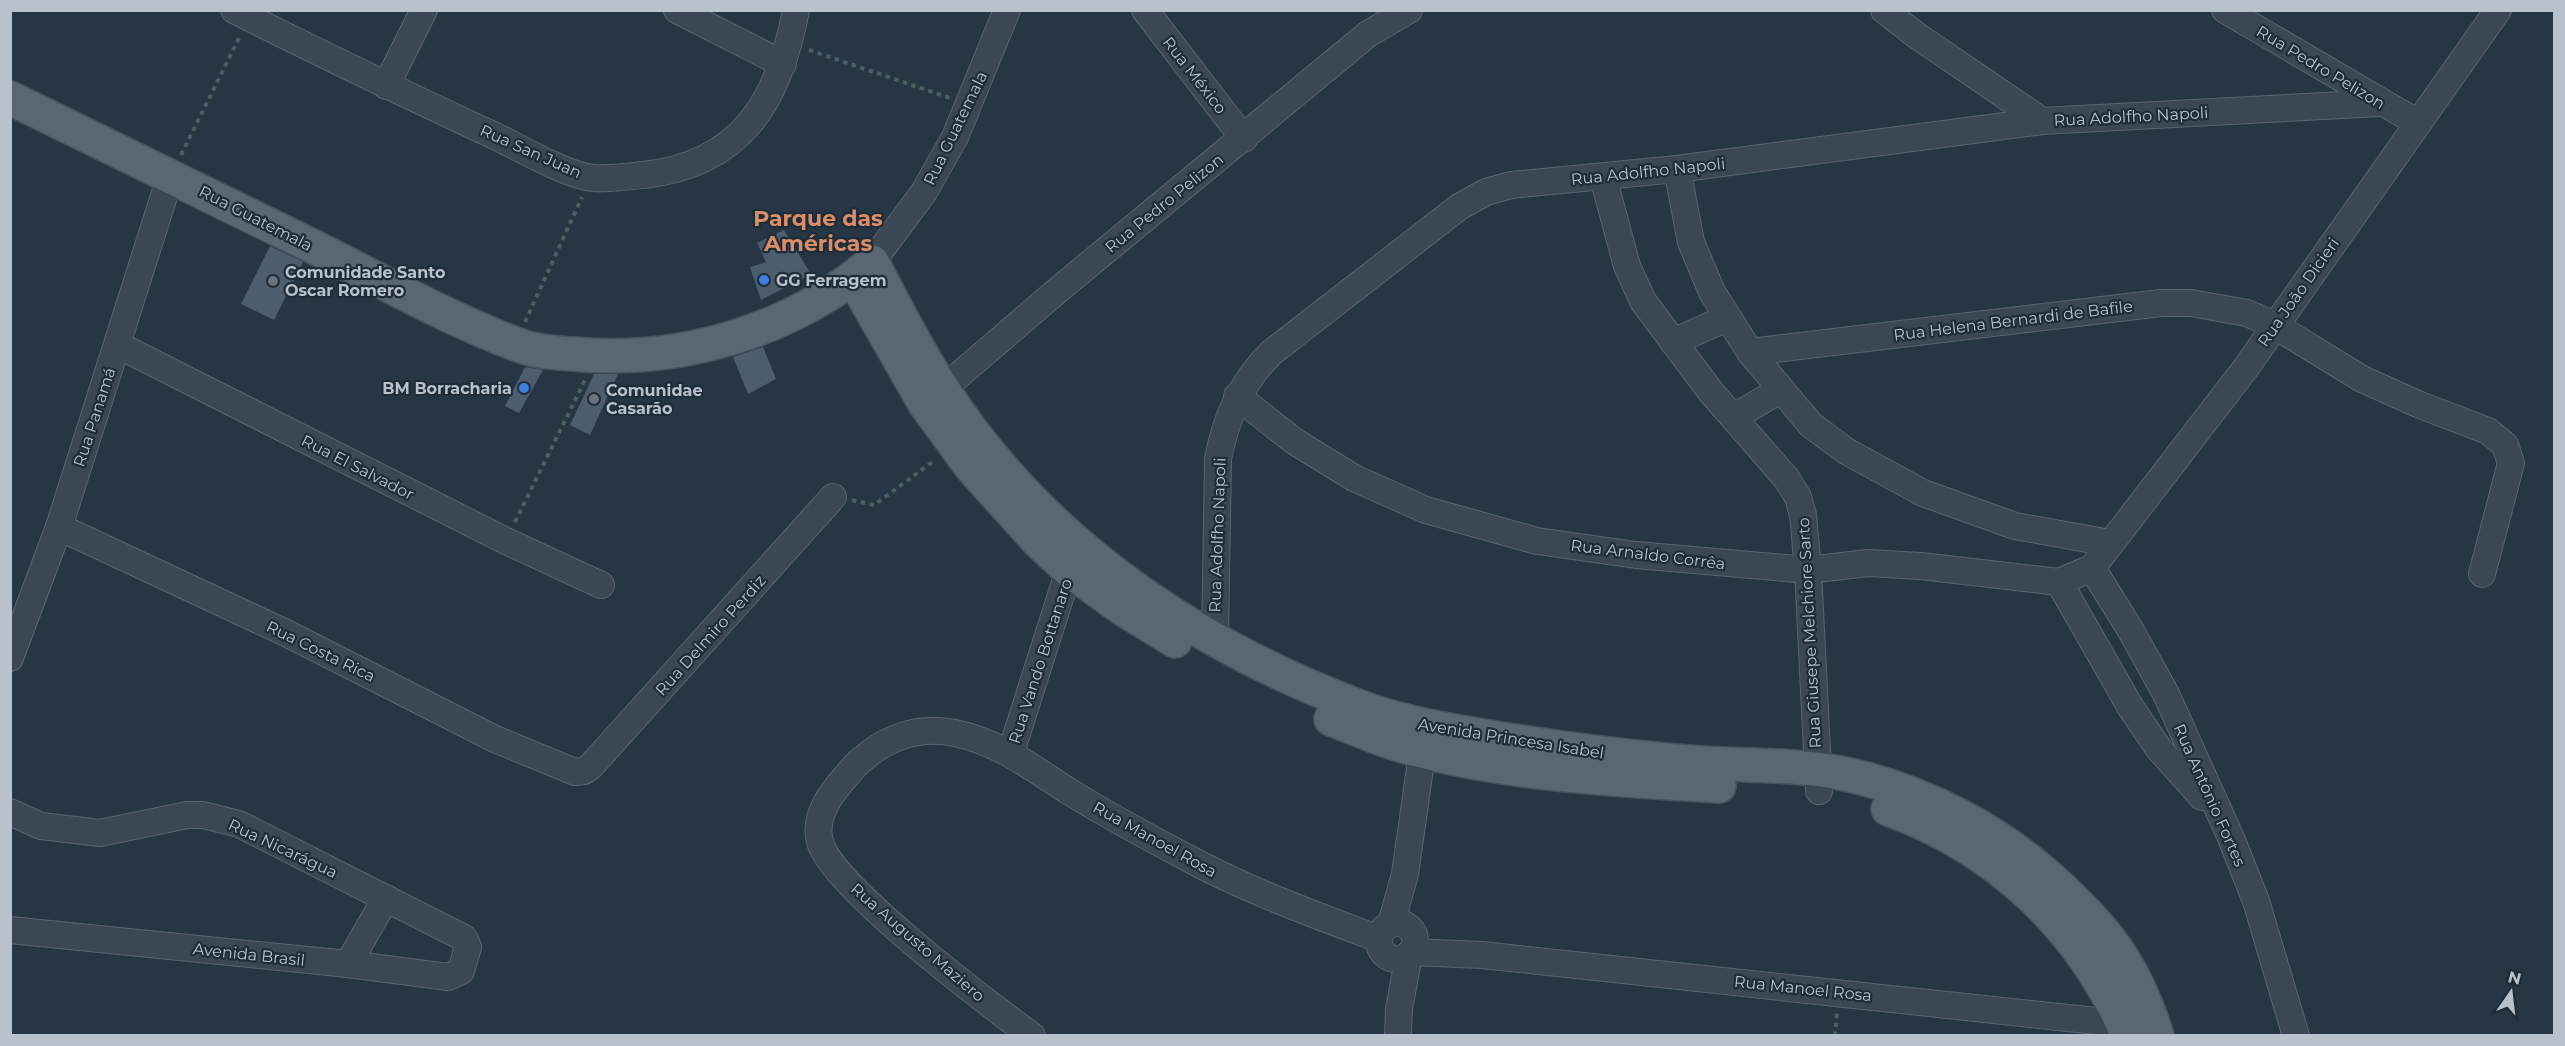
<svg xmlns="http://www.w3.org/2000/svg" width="2565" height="1046" font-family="Montserrat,sans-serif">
<rect width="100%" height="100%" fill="#263644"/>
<g fill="#4c5d6e">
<polygon points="784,230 811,274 761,300 750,267 766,262 757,243"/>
<polygon points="270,246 303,262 274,320 241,304"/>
<polygon points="763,347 776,379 748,394 733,357"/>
<polygon points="525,367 543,370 519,413 505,406"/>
<polygon points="594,374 618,374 590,435 570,425"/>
</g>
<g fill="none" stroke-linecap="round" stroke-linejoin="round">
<g stroke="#596571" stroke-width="28">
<g id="minor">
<path d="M234,10C321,54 409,96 497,137C522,149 566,175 593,178C610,179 626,177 643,175C741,165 779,101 796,10"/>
<polyline points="677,10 783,64"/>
<polyline points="1145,10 1244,139"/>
<polyline points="1884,10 1916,35 2042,121"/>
<polyline points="2225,10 2418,123"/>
<polyline points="386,86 424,10"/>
<polyline points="1677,169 1691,242 1712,292 1750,352 1811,425 1846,451 1923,493 2015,526 2110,543"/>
<polyline points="1603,177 1627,266 1643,301 1711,392 1786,478 1798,497 1803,515 1808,570 1819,791"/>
<polyline points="872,262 924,192 955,137 1007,10"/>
<polyline points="1673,342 1727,318"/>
<polyline points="118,345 506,541 601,585"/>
<polyline points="1750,352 2161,303 2191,303 2247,313 2274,325 2362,379 2420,405 2488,431 2505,445 2511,463 2482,574"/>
<polyline points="1237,396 1294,441 1354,478 1426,510 1537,541 1636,555 1808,570 1868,563 1921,566 2059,582 2092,568"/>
<polyline points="930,400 1058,290 1368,34 1409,10"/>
<polyline points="1734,417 1780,390"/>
<polyline points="59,527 286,633 495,739 575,772 584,771 591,766 833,497"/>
<polyline points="2092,568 2245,369 2498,10"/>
<polyline points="2092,568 2130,629 2166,694 2231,838 2256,901 2296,1036"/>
<polyline points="2059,582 2131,708 2159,749 2202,797"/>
<path d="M1215,640L1218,459C1226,417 1241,383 1271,353L1459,207L1486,192L1511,185L1677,169L2042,121L2380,103"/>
<polyline points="10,658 59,527 171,174"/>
<polyline points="1011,752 1069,570"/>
<polyline points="10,812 41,826 100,833 187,815 203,815 239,824 464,938 468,947 461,971 448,977 348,964 10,930"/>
<circle cx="1397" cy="941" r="18"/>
<polyline points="1391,924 1405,874 1425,733"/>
<polyline points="1411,952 1482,955 2124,1024"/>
<polyline points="348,964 386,898"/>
<path d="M1032,1036C989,1004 832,887 820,842C812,812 837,786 855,766C882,739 917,725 955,733C1001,743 1032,768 1070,792C1107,815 1146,836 1184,856C1246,890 1313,914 1379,939"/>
<polyline points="1398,1036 1399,1009 1409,955"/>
</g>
</g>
<g stroke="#475360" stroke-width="36">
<g id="major">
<path d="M10,98C110,146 209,195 308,244C379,279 447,319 521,346C537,352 556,353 572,354C678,364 791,332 872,262C894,304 916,348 942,388C1038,539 1190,642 1355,705C1400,723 1448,730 1495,738C1564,749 1633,758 1702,763C1753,766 1805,764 1854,776C1926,793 1997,830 2051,879C2106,928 2135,965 2157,1036"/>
<polyline points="853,278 925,404 971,467 1037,540 1069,570 1123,609 1175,641"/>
<path d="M1331,719C1361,731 1391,744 1422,751C1515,775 1623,780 1719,786"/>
<path d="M1888,809C1997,848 2083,929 2128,1036"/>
</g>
</g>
<g stroke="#476161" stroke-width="4" stroke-dasharray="4.5 4.5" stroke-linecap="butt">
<polyline points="809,50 950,98"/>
<polyline points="181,155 240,36"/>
<polyline points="525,322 582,197"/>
<polyline points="852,500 874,505 935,460"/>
<polyline points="515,522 585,380"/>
<polyline points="1835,1036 1837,1012"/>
</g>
<use href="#minor" stroke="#3b4754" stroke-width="26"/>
<use href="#major" stroke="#596774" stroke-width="33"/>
</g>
<g fill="#3f7fe0" stroke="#1f2c39" stroke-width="2">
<circle cx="764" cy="280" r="6"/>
<circle cx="524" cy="388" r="6"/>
</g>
<g fill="#6b7280" stroke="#1f2c39" stroke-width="2">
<circle cx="273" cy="281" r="6"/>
<circle cx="594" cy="399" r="6"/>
</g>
<g text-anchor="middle" stroke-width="4.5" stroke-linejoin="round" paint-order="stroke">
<g font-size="16" fill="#b8c2cd" stroke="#1f2c39">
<text transform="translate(2321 67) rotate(31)" y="6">Rua Pedro Pelizon</text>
<text transform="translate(1195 75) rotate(52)" y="6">Rua México</text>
<text transform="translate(2131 116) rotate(-3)" y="6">Rua Adolfho Napoli</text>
<text transform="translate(955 128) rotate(-64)" y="6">Rua Guatemala</text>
<text transform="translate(531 151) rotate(24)" y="6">Rua San Juan</text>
<text transform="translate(1648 171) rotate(-6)" y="6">Rua Adolfho Napoli</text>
<text transform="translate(1164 203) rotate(-39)" y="6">Rua Pedro Pelizon</text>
<text transform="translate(256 218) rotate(27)" y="6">Rua Guatemala</text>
<text transform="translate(2298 292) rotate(-55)" y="6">Rua João Dicieri</text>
<text transform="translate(2013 320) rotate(-7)" y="6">Rua Helena Bernardi de Bafile</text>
<text transform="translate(94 417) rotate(-72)" y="6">Rua Panamá</text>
<text transform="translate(358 467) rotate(27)" y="6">Rua El Salvador</text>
<text transform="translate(1217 535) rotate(-88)" y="6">Rua Adolfho Napoli</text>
<text transform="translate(1648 554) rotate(7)" y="6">Rua Arnaldo Corrêa</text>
<text transform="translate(1809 633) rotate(-93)" y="6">Rua Giusepe Melchiore Sarto</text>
<text transform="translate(710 635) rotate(-48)" y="6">Rua Delmiro Perdiz</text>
<text transform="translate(321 651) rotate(26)" y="6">Rua Costa Rica</text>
<text transform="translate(1040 661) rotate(-72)" y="6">Rua Vando Bottanaro</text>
<text transform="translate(1511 738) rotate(9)" y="6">Avenida Princesa Isabel</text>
<text transform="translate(2210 795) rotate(66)" y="6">Rua Antônio Fortes</text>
<text transform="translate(1155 839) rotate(29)" y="6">Rua Manoel Rosa</text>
<text transform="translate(283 848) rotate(25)" y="6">Rua Nicarágua</text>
<text transform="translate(918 942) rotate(41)" y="6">Rua Augusto Maziero</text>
<text transform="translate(249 954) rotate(6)" y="6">Avenida Brasil</text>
<text transform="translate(1803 988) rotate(6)" y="6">Rua Manoel Rosa</text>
</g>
<g font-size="16" font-weight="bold" fill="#b8c2cd" stroke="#1f2c39" text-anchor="start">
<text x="285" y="278">Comunidade Santo<tspan x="285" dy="18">Oscar Romero</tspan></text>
<text x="776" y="286">GG Ferragem</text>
<text x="512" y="394" text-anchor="end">BM Borracharia</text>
<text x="606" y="396">Comunidae<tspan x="606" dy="18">Casarão</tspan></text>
</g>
<g font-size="22" font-weight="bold" fill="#db8e66" stroke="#1f2c39">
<text x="818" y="226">Parque das<tspan x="818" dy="25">Américas</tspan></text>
</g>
</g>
<rect width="2565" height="1046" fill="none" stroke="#b8c2cd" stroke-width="24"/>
<g transform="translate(2511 992) rotate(14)" stroke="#1f2c39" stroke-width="4.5" paint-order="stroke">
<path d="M0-4.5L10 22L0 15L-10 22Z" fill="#b8c2cd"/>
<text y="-9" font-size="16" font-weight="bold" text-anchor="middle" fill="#b8c2cd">N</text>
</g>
</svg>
